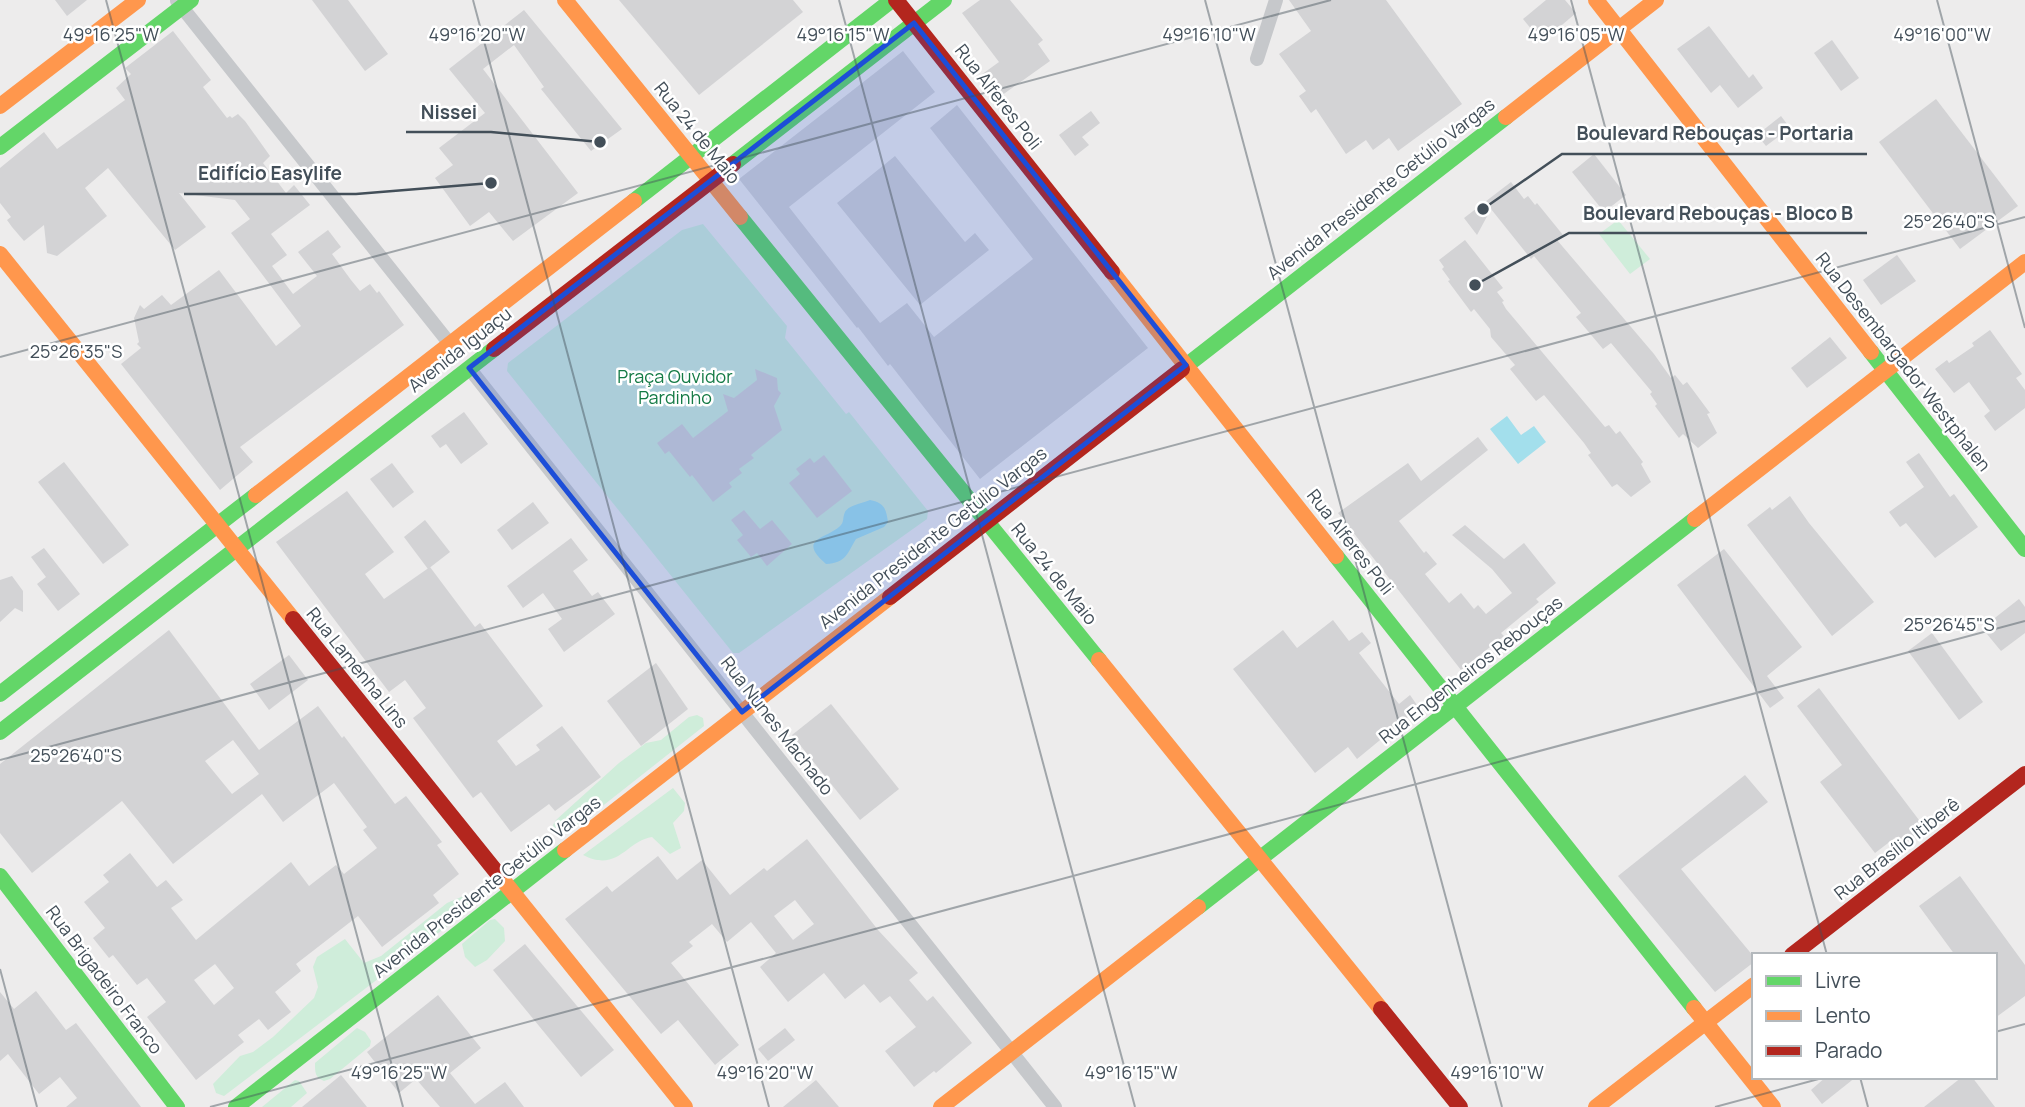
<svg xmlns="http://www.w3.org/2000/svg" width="2025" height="1107" font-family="Manrope,sans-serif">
<rect width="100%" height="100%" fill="#edecec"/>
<g fill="#cfedda">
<polygon points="1618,220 1650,259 1630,274 1599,234"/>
<polygon points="703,224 787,326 785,338 846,414 849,412 928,511 927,519 739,653 733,653 507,371 508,363 682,230"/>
<polygon points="697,715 703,718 704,726 567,834 556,834 553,825 556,820 619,763 646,743 661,740 689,717"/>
<path d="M673,788L685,803L684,811L673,823L681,848L670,854L652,837C626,841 618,873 583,855Z"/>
<polygon points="466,895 471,901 466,912 224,1096 216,1093 213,1084 240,1056 253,1052 273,1037 314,998 318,987 313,967 317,957 345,939 364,963 381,956 447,903"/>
<polygon points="495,919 504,928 505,941 487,960 475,967 465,957 462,944 490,920"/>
<path d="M357,1028L365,1032L371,1041L370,1046L330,1079L324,1081C315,1077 315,1073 315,1063Z"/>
<polygon points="295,1080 299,1081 307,1093 291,1107 262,1107"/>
</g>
<g fill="#a3dfec">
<polygon points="1507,416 1521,435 1534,426 1546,442 1518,464 1490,429"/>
<path d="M870,500C884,503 886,508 888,522L884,527L856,539C847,554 846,563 826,564C797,539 825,539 839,527C845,522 842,518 845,512C849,505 863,503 870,500Z"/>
</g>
<g fill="#d3d3d5" fill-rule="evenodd">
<polygon points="55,0 87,0 67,16"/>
<polygon points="312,0 348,0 388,54 365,71"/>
<polygon points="619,0 793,0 803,12 699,95"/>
<polygon points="980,0 1010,0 1043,40 1038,44 1050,61 998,98 981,75 999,62 962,13"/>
<polygon points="1289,0 1386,0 1462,104 1398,151 1389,138 1373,150 1366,140 1346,154 1316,109 1311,113 1299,96 1306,91 1279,54 1311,31"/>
<polygon points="1546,0 1565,0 1576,13 1542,42 1523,19"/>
<polygon points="524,10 622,129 591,151 541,89 544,87 514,45 483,69 578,193 513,241 489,212 470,226 435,178 453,165 439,148 485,113 449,69"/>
<polygon points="1709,26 1749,78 1753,74 1763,88 1738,108 1720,85 1711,93 1677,49"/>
<polygon points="173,31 211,80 203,87 227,118 230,116 232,118 238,114 245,121 270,156 263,163 286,193 294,185 310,205 271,234 287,255 272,266 293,294 317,276 298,252 328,230 341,247 332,254 351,280 360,291 370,284 377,293 379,291 404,325 240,447 253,462 220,490 121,364 141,348 137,344 139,342 134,318 140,305 144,309 162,295 171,305 219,270 276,346 301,326 231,233 250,219 235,200 179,193 206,227 175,250 108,168 85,188 107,216 57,256 47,253 44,225 24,241 12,227 7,220 11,217 0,203 0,168 44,132 57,149 125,100 116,88 131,74 125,68"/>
<polygon points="1832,40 1859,78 1841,91 1814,53"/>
<polygon points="903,51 935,92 789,207 880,323 907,303 934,337 1033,259 930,128 957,105 1148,348 980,479 890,364 888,366 858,327 857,328 739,179"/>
<polygon points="1936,99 2018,206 1960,249 1879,142"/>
<polygon points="1091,111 1100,123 1082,137 1089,145 1075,156 1059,135"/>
<polygon points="1781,116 1790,128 1766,146 1757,135"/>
<polygon points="1594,154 1626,195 1604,212 1572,172"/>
<polygon points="895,156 965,242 975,233 989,250 920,305 837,203"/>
<polygon points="1511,182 1524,199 1528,196 1535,205 1537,203 1563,235 1557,240 1654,354 1671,378 1675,375 1683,385 1687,382 1710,413 1707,414 1717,433 1698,448 1683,434 1679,438 1655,406 1657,404 1650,394 1652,392 1611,343 1603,349 1576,317 1581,313 1534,256 1531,259 1491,209 1477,235 1464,218"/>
<polygon points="1465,240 1503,288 1497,292 1504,301 1502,302 1506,309 1605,427 1609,425 1616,434 1620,431 1643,462 1641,464 1651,482 1631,497 1617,484 1612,487 1588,455 1591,453 1584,443 1544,395 1536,401 1510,369 1515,365 1491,337 1490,329 1474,309 1471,312 1448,281 1450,280 1442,269 1444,267 1439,260"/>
<polygon points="1897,255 1916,281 1881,305 1863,280"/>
<polygon points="1990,330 2022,374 2016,378 2025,390 2025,408 1995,431 1984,416 1990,411 1969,382 1954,393 1935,369 1947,360 1949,363 1974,346 1972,343"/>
<polygon points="1830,337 1847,358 1807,388 1791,368"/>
<polygon points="755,369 777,378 778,390 781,393 774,406 782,430 751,455 754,458 739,469 742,473 729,483 732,487 713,502 692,475 690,477 669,451 665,454 657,443 682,424 693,438 728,411 723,394 734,398 757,380"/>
<polygon points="464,412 488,444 461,464 446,444 440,448 431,436"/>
<polygon points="1478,437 1488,450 1399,521 1424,553 1426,551 1437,564 1425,574 1449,603 1461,593 1474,609 1478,605 1486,614 1512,593 1492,569 1452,535 1465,525 1504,559 1524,543 1556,583 1536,599 1539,602 1501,633 1504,636 1461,670 1338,513 1408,463 1421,481"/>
<polygon points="1919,453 1950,497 1954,494 1978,527 1935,558 1906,523 1900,527 1889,512 1924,487 1906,462"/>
<polygon points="824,455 852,491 817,518 789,483 800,474 796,469 810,458 814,463"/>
<polygon points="64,462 129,545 103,564 38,482"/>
<polygon points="392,463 414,492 393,508 370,479"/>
<polygon points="347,491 394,552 365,574 384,599 430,567 475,627 480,623 543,706 497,741 516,766 540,750 536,745 562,726 601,777 555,811 549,804 511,832 481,792 473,798 413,718 426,708 405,680 389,692 276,542"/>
<polygon points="1790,496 1809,523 1874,602 1832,636 1747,525 1770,507 1772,510"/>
<polygon points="533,502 549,523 512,550 497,530"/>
<polygon points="744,510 760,529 772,520 792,544 767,566 757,553 751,557 737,540 743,535 731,520"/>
<polygon points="425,520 450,552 428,569 404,537"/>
<polygon points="571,538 588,560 573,571 592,596 598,592 615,614 564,652 548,629 562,619 543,593 523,608 507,586"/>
<polygon points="44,548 80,594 58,611 37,584 46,577 31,557"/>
<polygon points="1724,549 1802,647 1767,676 1784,698 1770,708 1677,585"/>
<polygon points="12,576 23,591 23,612 15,608 0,622 0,580"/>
<polygon points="2019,599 2025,607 2025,633 2001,651 1982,628"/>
<polygon points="1333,620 1349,641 1362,632 1371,643 1359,653 1399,704 1410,695 1419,708 1357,759 1348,747 1315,773 1233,669 1283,630 1297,648"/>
<path d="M169,630L259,750L318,706L342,738L344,736L395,804L406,796L442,842L437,845L459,874L433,895L439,903L382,947L358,916L296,964L301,971L275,992L291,1012L268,1030L259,1019L238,1035L244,1042L196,1080L147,1017L166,1002L147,978L137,985L113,955L109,958L93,938L105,928L84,902L109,882L103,875L130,853L157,887L166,880L183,900L171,908L196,940L291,862L309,886L336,865L344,874L377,848L363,830L367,827L334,783L283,822L262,794L173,864L122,801L32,873L0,833V764ZM233,740L259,774L232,794L205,761ZM215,964L234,988L214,1005L194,980Z"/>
<polygon points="1932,633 1983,702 1959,720 1908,651"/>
<polygon points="289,655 308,680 269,710 250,684"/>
<polygon points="656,663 688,709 641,746 607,701"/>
<polygon points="1819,688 1925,828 1903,845 1896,837 1875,853 1820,782 1842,765 1797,706"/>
<polygon points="831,704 899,789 860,820 792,735"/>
<polygon points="1745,775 1768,802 1681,869 1754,957 1754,962 1715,992 1618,876"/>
<path d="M807,839L878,930L918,973L909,980L927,1001L933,996L972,1043L936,1073L934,1071L914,1087L885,1051L916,1027L890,996L880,1003L864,984L845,999L824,973L788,1002L760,967L776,953L751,922L727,942L712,924L689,942L693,946L671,963L739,1045L715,1065L678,1020L661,1034L565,919L607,886L612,892L658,856L677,880L702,860L730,895L764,868L767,871ZM795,900L814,924L793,940L774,916Z"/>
<polygon points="1960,876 2025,965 2025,996 1995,1018 1995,955 1955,955 1919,906"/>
<polygon points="525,944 614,1050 581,1077 493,970"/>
<polygon points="36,991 66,1030 76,1023 141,1107 66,1107 77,1098 60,1077 39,1094 8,1054 0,1061 0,992 14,1009"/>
<polygon points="438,995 481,1048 450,1073 475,1104 505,1082 524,1107 440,1107 416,1079 399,1093 367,1052"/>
<polygon points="785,1028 795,1040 768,1061 758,1049"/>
<polygon points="341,1075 367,1107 302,1107"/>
<polygon points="1826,1077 1856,1077 1822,1104 1811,1090"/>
<polygon points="1962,1077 1972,1077 1995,1107 1924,1107"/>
<polygon points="816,1080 839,1107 783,1107"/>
</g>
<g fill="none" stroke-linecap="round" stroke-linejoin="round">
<g stroke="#c6c8cb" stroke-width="14">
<polyline points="177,1 450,344"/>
<polyline points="1257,59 1276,0"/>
<polyline points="469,368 1055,1107"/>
</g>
<g stroke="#63d668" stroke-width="16">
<polyline points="0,147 191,0"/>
<polyline points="733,164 944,0"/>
<polyline points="634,201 892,0"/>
<polyline points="740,217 1099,660"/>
<polyline points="1871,352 2025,549"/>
<polyline points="1182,369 1506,117"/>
<polyline points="1336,556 1694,1008"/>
<polyline points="0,694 256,495"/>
<polyline points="0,732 494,349"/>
<polyline points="0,876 177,1107"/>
<polyline points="1198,907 1695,519"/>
<polyline points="236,1107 565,850"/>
</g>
<g stroke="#ff974d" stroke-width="16">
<polyline points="565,0 740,217"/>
<polyline points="1596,0 1871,352"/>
<polyline points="0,106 138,0"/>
<polyline points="1506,117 1656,0"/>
<polyline points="0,254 293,619"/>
<polyline points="1112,272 1336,556"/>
<polyline points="256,495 634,201"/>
<polyline points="1695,519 2025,262"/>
<polyline points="1099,660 1381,1009"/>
<polyline points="565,850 890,597"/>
<polyline points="498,874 685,1107"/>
<polyline points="1694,1008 1773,1107"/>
<polyline points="941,1107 1198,907"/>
<polyline points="1596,1107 1754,985"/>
</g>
<g stroke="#b3261e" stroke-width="16">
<polyline points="896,0 1112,272"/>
<polyline points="494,349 733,164"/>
<polyline points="890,597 1182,369"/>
<polyline points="293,619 498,874"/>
<polyline points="1792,955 2025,774"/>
<polyline points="1381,1009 1460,1107"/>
</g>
</g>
<path fill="#1d4ed8" fill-opacity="0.2" stroke="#1d4ed8" stroke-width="5" stroke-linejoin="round" d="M914,23L1186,365L742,712L469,368Z"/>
<path fill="none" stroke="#434f59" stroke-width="2" stroke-opacity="0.45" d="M106,0L403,1107M473,0L769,1107M839,0L1135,1107M1205,0L1502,1107M1571,0L1827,955M1937,0L2025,328M0,357L1331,0M0,760L2025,217M0,969L37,1107M1995,1032L2025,1024M1860,1077L1868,1107M210,1107L2025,621M1715,1107L1826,1077"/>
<g text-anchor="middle" stroke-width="5" stroke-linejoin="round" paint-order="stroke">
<g font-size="18" fill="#434f59" stroke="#fff">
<text transform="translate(998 97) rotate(52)" y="6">Rua Alferes Poli</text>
<text transform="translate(697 133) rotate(51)" y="6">Rua 24 de Maio</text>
<text transform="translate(1381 189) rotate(-38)" y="6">Avenida Presidente Getúlio Vargas</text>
<text transform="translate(460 350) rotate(-38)" y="6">Avenida Iguaçu</text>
<text transform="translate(1903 362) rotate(52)" y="6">Rua Desembargador Westphalen</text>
<text transform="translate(933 538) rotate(-38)" y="6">Avenida Presidente Getúlio Vargas</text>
<text transform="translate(1350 542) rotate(52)" y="6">Rua Alferes Poli</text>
<text transform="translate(1054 574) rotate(51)" y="6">Rua 24 de Maio</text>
<text transform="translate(357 668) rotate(51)" y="6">Rua Lamenha Lins</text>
<text transform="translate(1471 670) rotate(-38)" y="6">Rua Engenheiros Rebouças</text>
<text transform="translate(777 726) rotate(52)" y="6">Rua Nunes Machado</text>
<text transform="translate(1897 849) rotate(-38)" y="6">Rua Brasílio Itiberê</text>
<text transform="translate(487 887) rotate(-38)" y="6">Avenida Presidente Getúlio Vargas</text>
<text transform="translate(104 980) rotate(53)" y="6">Rua Brigadeiro Franco</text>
</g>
<g font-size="18" fill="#147a45" stroke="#fff">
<text x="675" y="383">Praça Ouvidor<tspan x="675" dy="21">Pardinho</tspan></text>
</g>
</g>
<g font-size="18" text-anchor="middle" fill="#434f59" stroke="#fff" stroke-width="5" stroke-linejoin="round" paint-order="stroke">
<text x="111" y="41">49°16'25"W</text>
<text x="477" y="41">49°16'20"W</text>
<text x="843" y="41">49°16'15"W</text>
<text x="1209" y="41">49°16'10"W</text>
<text x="1576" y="41">49°16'05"W</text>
<text x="1942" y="41">49°16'00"W</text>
<text x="1949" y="228">25°26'40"S</text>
<text x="76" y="358">25°26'35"S</text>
<text x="1949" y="631">25°26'45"S</text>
<text x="76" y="762">25°26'40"S</text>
<text x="399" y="1079">49°16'25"W</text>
<text x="765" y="1079">49°16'20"W</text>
<text x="1131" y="1079">49°16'15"W</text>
<text x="1497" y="1079">49°16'10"W</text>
</g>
<path fill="none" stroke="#434f59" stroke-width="2.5" d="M600 142L491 132H406M1483 209L1562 154H1867M491 183L356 194H184M1475 285L1569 233H1867"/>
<g fill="#434f59" stroke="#fff" stroke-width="2.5">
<circle cx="600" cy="142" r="7"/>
<circle cx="1483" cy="209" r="7"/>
<circle cx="491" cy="183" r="7"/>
<circle cx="1475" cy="285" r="7"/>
</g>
<g font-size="19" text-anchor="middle" font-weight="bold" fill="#434f59" stroke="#fff" stroke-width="5" stroke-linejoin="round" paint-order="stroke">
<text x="449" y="119">Nissei</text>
<text x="1715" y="140">Boulevard Rebouças - Portaria</text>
<text x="270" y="180">Edifício Easylife</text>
<text x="1718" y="220">Boulevard Rebouças - Bloco B</text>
</g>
<rect x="1752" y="953" width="245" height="126" fill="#ffffff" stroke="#b4b9bd" stroke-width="2"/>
<rect x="1766" y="976" width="35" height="10" fill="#63d668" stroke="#b4b9bd" stroke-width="2"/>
<text x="1815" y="988" font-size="21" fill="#434f59">Livre</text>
<rect x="1766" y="1011" width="35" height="10" fill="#ff974d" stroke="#b4b9bd" stroke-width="2"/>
<text x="1815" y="1023" font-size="21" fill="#434f59">Lento</text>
<rect x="1766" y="1046" width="35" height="10" fill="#b3261e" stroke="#b4b9bd" stroke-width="2"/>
<text x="1815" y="1058" font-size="21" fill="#434f59">Parado</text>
</svg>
